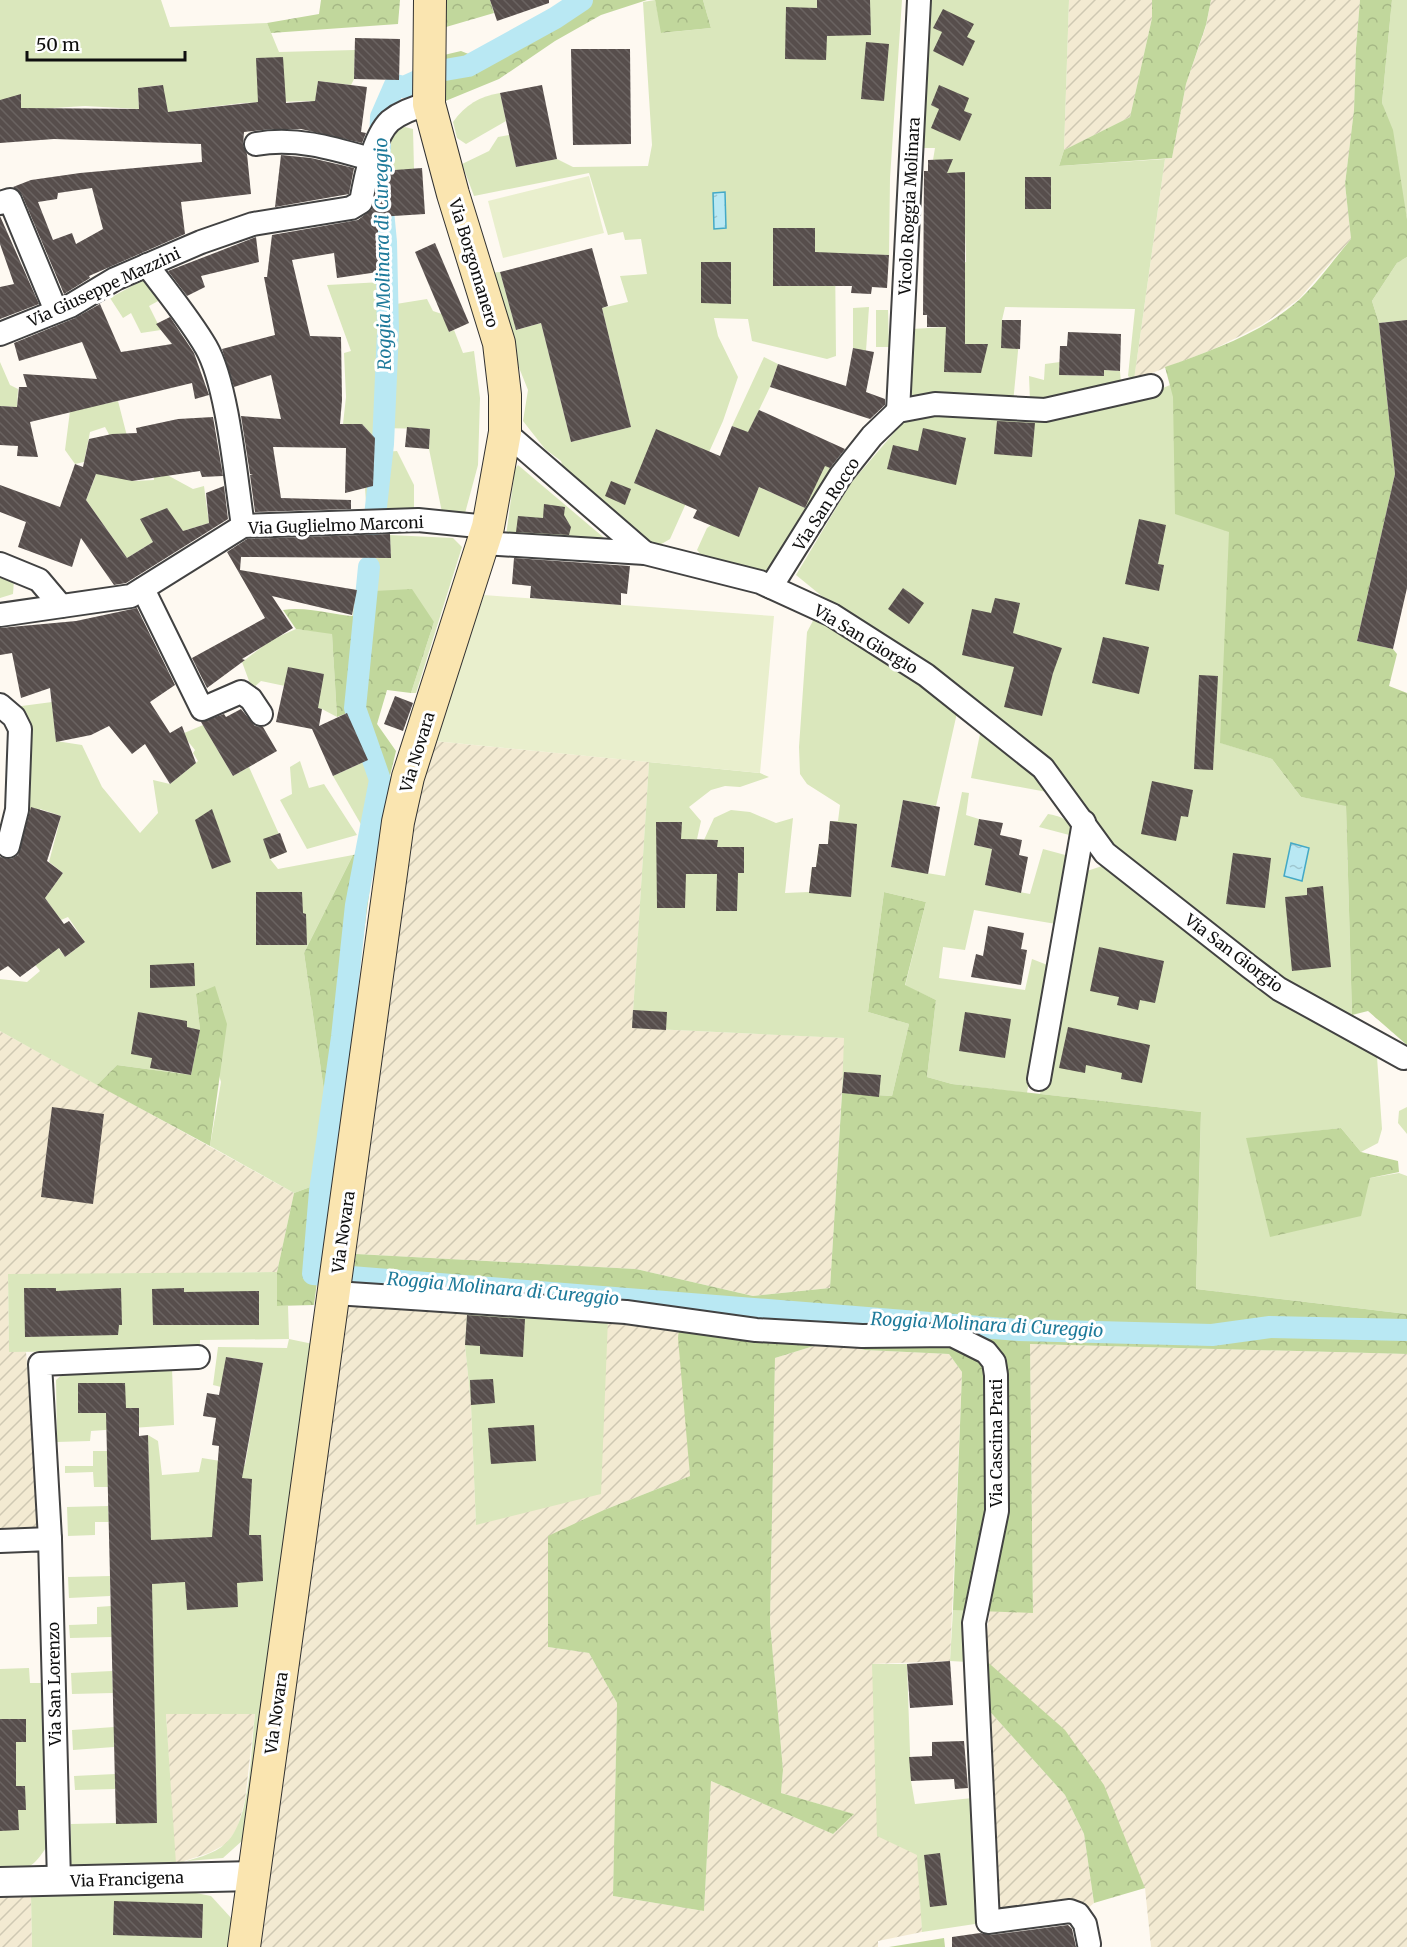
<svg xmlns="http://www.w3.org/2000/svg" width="1407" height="1947" font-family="Merriweather,serif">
<defs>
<pattern id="farmland-furrows" width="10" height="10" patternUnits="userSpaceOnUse" patternTransform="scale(1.5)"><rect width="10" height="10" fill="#f3ead2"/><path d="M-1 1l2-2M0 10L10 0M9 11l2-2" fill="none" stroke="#cfc8b3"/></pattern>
<pattern id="forest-crowns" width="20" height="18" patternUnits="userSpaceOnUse" patternTransform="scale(1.5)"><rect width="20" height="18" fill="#c1d79c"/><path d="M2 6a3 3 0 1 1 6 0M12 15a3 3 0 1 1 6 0" fill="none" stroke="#a5b785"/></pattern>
<pattern id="water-ripples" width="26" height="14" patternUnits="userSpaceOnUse" patternTransform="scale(1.5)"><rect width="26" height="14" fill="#b9e8f3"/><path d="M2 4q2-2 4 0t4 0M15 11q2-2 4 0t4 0" fill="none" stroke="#9ec6cf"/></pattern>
<pattern id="building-back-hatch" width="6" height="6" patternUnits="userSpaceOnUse" patternTransform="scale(1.5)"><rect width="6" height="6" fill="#574e4c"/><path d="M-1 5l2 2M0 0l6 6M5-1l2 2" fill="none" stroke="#6a6361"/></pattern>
</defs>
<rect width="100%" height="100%" fill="#fef9f1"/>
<g fill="url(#farmland-furrows)">
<polygon points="1069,0 1152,0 1152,18 1130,117 1064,150"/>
<polygon points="1211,0 1360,0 1356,48 1354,110 1345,184 1351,239 1299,299 1262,325 1214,349 1134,380 1165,159 1172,158 1186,84 1206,26"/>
<polygon points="434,741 649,762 632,1028 845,1038 830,1288 753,1296 636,1269 356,1254 413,814"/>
<polygon points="0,1031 294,1193 277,1272 8,1275 9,1351 26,1352 42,1532 0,1534"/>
<polygon points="342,1303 467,1312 465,1345 471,1405 476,1525 608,1318 680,1326 690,1476 604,1510 548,1647 589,1653 617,1703 613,1896 704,1911 711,1781 833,1834 853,1814 781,1793 783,1770 770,1622 775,1358 830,1341 865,1350 949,1354 962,1372 950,1661 872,1664 918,1854 922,1932 878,1941 878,1947 259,1947"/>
<polygon points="1030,1344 1407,1354 1407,1947 1151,1947 1145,1888 983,1658 990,1611 1033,1612"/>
<polygon points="984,1705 1065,1795 1084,1834 1094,1903 1087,1909 995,1916"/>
<polygon points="255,1713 245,1800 237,1829 226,1844 209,1853 175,1864 166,1714"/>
<polygon points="0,1896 31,1896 32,1947 0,1947"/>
</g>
<g fill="#dae7bc" fill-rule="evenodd">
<polygon points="0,0 161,0 170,27 267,23 279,52 355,50 354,79 351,85 318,81 315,104 310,101 243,103 168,112 162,85 138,88 139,109 85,106 21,110 0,100"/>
<polygon points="655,0 662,33 711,28 703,0 902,0 890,178 889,255 835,253 836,356 827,359 752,341 748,319 714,318 718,336 738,377 723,421 670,539 653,549 565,475 561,461 545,449 523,421 528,390 508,340 488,273 500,272 516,330 541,323 571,442 631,427 602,308 628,302 620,276 647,274 641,239 625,240 623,232 608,235 589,173 474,196 462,164 489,151 498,137 509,135 516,167 557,159 573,167 648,166 652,145 643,2"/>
<polygon points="929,0 1069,0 1064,150 1059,166 1165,159 1134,380 1128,376 1135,309 1005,307 1002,320 1021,320 1013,403 905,399 912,329 946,327 944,263 966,262 965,231 945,231 965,203 965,173 943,173 943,160 933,160 935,148 922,148"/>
<polygon points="1392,0 1407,0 1407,219 1382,103"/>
<path d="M500,93L506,121L466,144L457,138L453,122C465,105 480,96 500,93Z"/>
<polygon points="401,126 413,129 414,169 383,196 372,196 374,164"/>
<polygon points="1407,257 1407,320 1379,323 1372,301 1397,263"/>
<polygon points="396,266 396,304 427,299 433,311 442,314 449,332 454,330 463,353 474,351 480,398 478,465 464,517 443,517 429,449 430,429 380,428 385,452 397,451 414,485 414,517 367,516 365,488 373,486 375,438 363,425 343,424 346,397 344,353 351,351 327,285 382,282 382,268"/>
<polygon points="143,280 160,300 149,306 161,330 141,333 131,313 123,318 110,298"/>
<polygon points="869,307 866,351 853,348 853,308"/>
<polygon points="876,310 888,310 889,347 876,347"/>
<polygon points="764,357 778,364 770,387 748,433 732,426"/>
<polygon points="0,362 10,385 18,389 17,407 0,406"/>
<polygon points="1060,362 1059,375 1104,376 1104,370 1120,371 1121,383 1060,398 1030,401 1029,376 1044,380 1045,364"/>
<polygon points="1170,385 1230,531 1221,743 1272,759 1301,797 1346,805 1352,1015 1281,983 1114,848 1090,815 796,575 851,483 904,421 933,415 1054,416 1125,404"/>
<polygon points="118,401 128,440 111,438 105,427 90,432 84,462 75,464 65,450 70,411"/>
<polygon points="798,453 835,470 789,542 766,572 710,565 697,550 707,528 711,525 739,536 759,487 805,508 819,477"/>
<polygon points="165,465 169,476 193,489 204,486 209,523 183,531 167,509 141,519 153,542 127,558 86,500 97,472 134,481 154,480 153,470"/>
<polygon points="518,465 609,542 506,536 515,469"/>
<polygon points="390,535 453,538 462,547 416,693 411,693 434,622 352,617 363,558 391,558"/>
<polygon points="0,573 14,580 13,594 0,598"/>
<polygon points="815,617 897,669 957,713 936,806 903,800 891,867 945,876 962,792 969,793 966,815 979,819 974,845 992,849 985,885 1030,894 1043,849 1069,856 1056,924 974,910 965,950 943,947 939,978 1025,990 1032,959 1050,966 1027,1093 952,1084 927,1077 936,1000 905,986 926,902 884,892 868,1012 909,1024 892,1096 842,1093 844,1038 632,1028 649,762 760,773 769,777 740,787 725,786 711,790 689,807 701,821 697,839 704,840 714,818 731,810 750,812 776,823 793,818 785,893 809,892 812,867 816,867 819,844 828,844 830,821 838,821 840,805 807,784 800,774 799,747 807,632"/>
<polygon points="296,629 332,633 337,717 322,709 310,706 323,674 288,668 285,686 261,681 252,689 242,662 271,640"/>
<polygon points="52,702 56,741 82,745 102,787 140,833 158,813 153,780 170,784 198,761 193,753 195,750 182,734 203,725 233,776 249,767 287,852 270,859 278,869 353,855 304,953 328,1118 313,1186 294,1193 210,1146 221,1082 196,994 200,1030 191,1075 117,1065 97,1085 0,1031 0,979 27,982 40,971 26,953 49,936 65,957 85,942 68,917 61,920 45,898 63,873 49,862 61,816 40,809 37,822 14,816 14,707"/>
<polygon points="980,734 1029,769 1047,792 971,778"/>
<polygon points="368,760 373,785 366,833 333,776"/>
<polygon points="300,761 309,788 324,784 357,835 307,849 280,800 292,794 290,767"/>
<path d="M1048,814C1063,817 1070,819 1073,836L1039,827Z"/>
<polygon points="1108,864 1264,992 1359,1043 1377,1057 1382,1129 1378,1143 1361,1152 1341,1128 1246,1139 1370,1178 1399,1173 1407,1176 1407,1314 1196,1289 1201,1112 1040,1094 1084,872"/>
<polygon points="1407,1107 1407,1134 1398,1123 1399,1111"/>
<path d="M277,1272V1306H288L289,1339L313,1344L243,1840L223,1858L70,1871L71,1824L157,1822L148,1435L158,1441L162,1475L199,1472L202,1458L245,1465L263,1363L227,1357L221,1387L213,1385L218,1347L287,1348L289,1339L200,1340V1350L9,1352L8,1274ZM166,1714H255C251,1747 251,1820 226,1843C214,1855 192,1859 176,1864Z"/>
<polygon points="467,1312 608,1318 601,1494 476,1525 471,1405 465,1345"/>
<polygon points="172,1368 174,1425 91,1431 90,1441 57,1442 56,1380 66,1371"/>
<polygon points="93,1451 107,1451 108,1487 94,1487 93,1472 65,1473 65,1466 93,1466"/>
<polygon points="108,1506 109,1522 95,1522 95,1535 68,1536 67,1507"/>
<polygon points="110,1576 110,1596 69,1598 68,1577"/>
<polygon points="111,1606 112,1637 70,1638 69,1625 97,1624 97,1607"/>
<polygon points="953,1610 973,1610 968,1662 950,1661"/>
<polygon points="872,1664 907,1664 911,1781 915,1804 982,1797 988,1922 922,1932 917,1855 877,1836"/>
<path d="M29,1668L30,1683H44L46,1848C31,1870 26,1870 0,1871V1669Z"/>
<polygon points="112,1671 113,1693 72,1694 71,1673"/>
<polygon points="114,1727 114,1747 73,1750 72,1730"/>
<polygon points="115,1774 115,1789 75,1790 74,1776"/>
<polygon points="114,1887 186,1891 211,1896 232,1919 229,1947 32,1947 31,1896"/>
</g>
<g fill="url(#forest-crowns)">
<polygon points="321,0 400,0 398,24 271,33 267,23 319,14"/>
<polygon points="445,0 490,0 494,13 446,27"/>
<path d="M590,0H647L601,15L555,41L499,79L443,102L444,55L461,51L476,57C515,45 559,28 590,0Z"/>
<polygon points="655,0 703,0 711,28 661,33"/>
<polygon points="1152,0 1211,0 1206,25 1186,84 1172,158 1059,166 1064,150 1130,117 1152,18"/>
<path d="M1360,0H1392L1382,103L1393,130L1407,219V257L1397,263L1372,301L1379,323L1395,474L1357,641L1393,649L1397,654L1389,686L1407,693V1045L1368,1011L1352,1015L1346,806L1301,797L1272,759L1220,743L1229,532L1175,514L1173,397L1165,367C1211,351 1264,332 1300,299C1319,281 1334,259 1351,239L1345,184L1354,110L1356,48Z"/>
<path d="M412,589L434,622L411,693L387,690L377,724L396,751L376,834L366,833L373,785L368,760L347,713L337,717L332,634L296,629L283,610C309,606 339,617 366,617L374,591Z"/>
<polygon points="375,850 314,1305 277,1306 277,1272 294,1193 313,1186 328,1118 304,953 353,855"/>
<polygon points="884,892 926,902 905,985 936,1000 927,1077 952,1084 1201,1112 1196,1289 1407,1314 1407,1354 1030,1344 1033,1613 953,1610 962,1372 949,1354 865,1350 830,1341 775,1358 770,1622 783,1770 781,1793 854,1814 833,1834 711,1781 704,1911 613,1896 617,1703 589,1653 548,1647 548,1536 604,1510 690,1476 678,1338 681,1310 351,1288 356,1254 636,1269 753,1296 830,1288 842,1093 892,1096 909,1024 868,1012"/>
<polygon points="215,986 227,1024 210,1146 97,1085 117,1065 191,1075 200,1030 196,994"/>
<polygon points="1341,1128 1361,1152 1398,1161 1399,1172 1370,1178 1361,1216 1270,1237 1246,1138"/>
<polygon points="983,1658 1065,1730 1104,1785 1145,1888 1094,1903 1084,1834 1065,1795 984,1705"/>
<polygon points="944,1938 945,1947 889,1947"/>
</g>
<g fill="#e9efcd">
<polygon points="589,176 604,233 503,258 488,201"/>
<polygon points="484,595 774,616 760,773 434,741"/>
</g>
<g fill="url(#water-ripples)" stroke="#44a9c6" stroke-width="1.5">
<polygon points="725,192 726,228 714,229 713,193"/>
<polygon points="1291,843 1309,848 1302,881 1284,876"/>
</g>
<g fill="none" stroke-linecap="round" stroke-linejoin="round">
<g stroke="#b9e8f3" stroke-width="22">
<polyline points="374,525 383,444 388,331 386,242 379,169 381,117 395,85 404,87 439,71 468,66 555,18 582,0"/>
<polyline points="369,567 355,708 380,780 356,905 342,1037 320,1191 313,1274 1019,1330 1212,1335 1270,1327 1407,1330"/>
</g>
</g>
<g fill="url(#building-back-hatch)" fill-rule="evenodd">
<polygon points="490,0 549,0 549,3 497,21"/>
<polygon points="817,0 870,0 871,35 827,36 826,60 785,59 786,7 817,8"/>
<polygon points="943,9 974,24 967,37 975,41 963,66 933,51 942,32 933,28"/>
<polygon points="355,38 400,39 399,80 354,79"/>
<polygon points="866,42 889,44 884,101 861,99"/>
<polygon points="571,49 630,49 631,144 573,145"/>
<path d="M283,57L286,103L315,101L318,81L367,87L361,132L366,133L362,143L301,129H271L244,132L243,145L247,154L251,194L181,202L185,234L89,276L90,278L64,294L22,195L13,187L31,180L80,173L202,162L201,144L54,139L0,143V100L21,94V108L139,109L138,88L163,85L168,112L258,102L256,58ZM92,188L103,229L76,244L72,233L53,240L38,202L57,199L58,193Z"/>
<polygon points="542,85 557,159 516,167 500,93"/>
<polygon points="939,85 969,98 964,111 972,114 960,141 931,128 939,109 931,105"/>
<polygon points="281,155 311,158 354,168 349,194 275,207"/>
<polygon points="953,159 947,173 965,172 965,344 988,344 981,373 944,372 946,327 927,327 927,315 923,315 924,171 928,171 928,160"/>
<polygon points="422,168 425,214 378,217 378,272 337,278 334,253 292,260 310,336 341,337 342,400 340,424 362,424 375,438 373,486 345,493 346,448 273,447 281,498 351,500 351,509 255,512 250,475 253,474 250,474 241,416 281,419 271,375 234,387 222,349 275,335 264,277 267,277 272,235 358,220 372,209 381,171"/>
<rect x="1025" y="177" width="26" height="32"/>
<polygon points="0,216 39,304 0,319 0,287 14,284 0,244"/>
<polygon points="773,228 815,228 815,252 889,255 887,288 872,287 871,294 851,293 852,286 773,286"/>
<polygon points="256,237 259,262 201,276 205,287 187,296 168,271"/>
<polygon points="435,243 469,323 449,332 415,252"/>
<polygon points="592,248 608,306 602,308 631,427 571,442 541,323 516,330 500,272"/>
<polygon points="701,262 731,262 731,304 701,303"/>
<polygon points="100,304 121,352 172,344 156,324 170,317 194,353 209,395 195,399 192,383 30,422 38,457 17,456 18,446 0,445 0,406 17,407 19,387 27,387 23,374 97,379 82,342 19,361 14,343 75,318"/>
<polygon points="1002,320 1021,320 1020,349 1001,348"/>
<polygon points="1407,320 1407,588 1393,649 1357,641 1395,474 1379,323"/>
<polygon points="1068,332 1121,334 1120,371 1104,370 1104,376 1059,375 1060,346 1067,346"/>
<polygon points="853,348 874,352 866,392 885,399 885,405 870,419 770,387 778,364 846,386"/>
<polygon points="759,410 845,449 830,468 825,466 805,508 759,487 739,537 693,518 697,510 634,483 656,429 720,456 732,426 748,432"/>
<polygon points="213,417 223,476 202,477 200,471 132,481 96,474 86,500 127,558 153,542 140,519 167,508 183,531 209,523 206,493 224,486 228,519 126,583 114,585 81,538 72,567 18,547 26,522 0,512 0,485 60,507 75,464 83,467 89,439 112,434 137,433 136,428 178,419"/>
<polygon points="997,421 1035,423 1032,457 994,454"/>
<polygon points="407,427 430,429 429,449 405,447"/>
<polygon points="923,428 966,438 956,485 887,469 893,445 918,451"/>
<polygon points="611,481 631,489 625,505 605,496"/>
<polygon points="544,504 565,507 564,515 571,527 569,535 516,532 518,516 543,518"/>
<polygon points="1139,519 1166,525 1158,564 1164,565 1159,591 1125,584"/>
<polygon points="390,534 391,558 241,557 240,570 357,590 352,615 272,596 293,628 242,659 245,660 207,688 192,658 265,618 227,552 247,539"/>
<polygon points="514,558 630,566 627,594 621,593 621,605 530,598 531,586 512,584"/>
<polygon points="903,588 924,603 909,624 888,609"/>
<polygon points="995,598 1020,603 1013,633 1062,648 1053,673 1042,716 1004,707 1014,667 962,655 972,609 991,613"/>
<polygon points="137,608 175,685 150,702 170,733 182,726 196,763 170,784 145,744 132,754 109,726 91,735 56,742 50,688 21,698 12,653 0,655 0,628 76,621"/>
<polygon points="1103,637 1149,647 1139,694 1092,683"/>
<polygon points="288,667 324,674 318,708 322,709 319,726 347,713 368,760 333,776 312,729 276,722"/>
<polygon points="1199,675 1218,676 1213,770 1194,769"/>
<polygon points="395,696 413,703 403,731 384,724"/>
<polygon points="241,709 255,726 263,727 277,751 233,776 201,722 224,714 226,717"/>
<polygon points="1152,781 1193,790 1188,817 1181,816 1176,841 1141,834"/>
<polygon points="903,800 940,807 928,874 891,867"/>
<polygon points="31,807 61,816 47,861 63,873 45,898 64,924 69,921 85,942 65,957 59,948 20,977 8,966 0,971 0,857 11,859 18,855"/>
<polygon points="212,809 231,862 212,869 195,820"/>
<polygon points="979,819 1003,823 1000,835 1022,840 1019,855 1028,857 1021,893 985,885 992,849 974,845"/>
<polygon points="830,821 857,824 851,897 809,893 812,867 816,867 819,844 828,844"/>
<polygon points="656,822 682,822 681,839 718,840 717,847 744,847 744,873 738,873 737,911 716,911 717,874 686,874 685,908 657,908"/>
<polygon points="280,833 287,852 270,859 263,839"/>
<polygon points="1233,853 1271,858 1265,908 1226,904"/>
<polygon points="1323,886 1331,967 1292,971 1285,897 1307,895 1307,888"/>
<polygon points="256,892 302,892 303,913 306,914 307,945 256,945"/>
<polygon points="988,926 1024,933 1021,949 1027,950 1021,985 971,977 976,954 983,956"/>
<polygon points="1099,947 1164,961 1155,1003 1140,1000 1138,1010 1117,1005 1119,997 1090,991"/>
<polygon points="194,963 195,986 150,988 150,965"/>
<polygon points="633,1010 667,1012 666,1030 632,1028"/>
<polygon points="138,1012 187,1021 187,1027 200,1030 191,1075 150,1068 152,1058 131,1054"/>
<polygon points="965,1012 1011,1019 1005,1058 959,1051"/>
<polygon points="1068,1027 1150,1045 1142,1083 1121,1079 1122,1073 1086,1065 1085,1073 1059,1068"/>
<polygon points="844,1072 881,1075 879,1097 842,1093"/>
<polygon points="52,1107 104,1114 93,1204 41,1197"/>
<polygon points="24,1288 56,1288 56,1291 121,1288 122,1325 119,1325 118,1335 25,1337"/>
<polygon points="184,1288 184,1292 259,1291 259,1325 153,1325 152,1289"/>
<polygon points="467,1315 525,1319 523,1357 480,1354 480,1346 465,1345"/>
<polygon points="226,1357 263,1363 242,1478 252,1479 249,1535 261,1535 263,1581 237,1583 238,1607 187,1610 185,1582 152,1584 157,1823 116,1824 106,1413 78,1413 78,1383 125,1383 126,1408 139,1408 139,1436 148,1435 151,1540 212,1537 219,1446 212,1445 216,1418 203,1416 207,1393 219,1395"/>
<polygon points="493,1379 495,1403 471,1405 470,1380"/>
<polygon points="534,1425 536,1461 491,1464 488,1428"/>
<polygon points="950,1661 953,1705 910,1708 907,1664"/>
<polygon points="0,1719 26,1719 26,1742 16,1742 16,1786 25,1786 26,1810 18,1810 19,1830 0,1831"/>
<polygon points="964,1741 968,1788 955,1789 954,1779 911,1781 909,1757 932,1756 932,1742"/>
<polygon points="940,1853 947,1905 930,1907 924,1855"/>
<polygon points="114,1901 203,1904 202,1938 113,1935"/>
<polygon points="1068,1925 1072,1929 1076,1947 952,1947 952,1937 980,1933 990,1935"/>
</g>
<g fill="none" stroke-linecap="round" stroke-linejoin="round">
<g stroke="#424242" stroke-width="26">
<g id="minor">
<path d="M256,144C296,137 332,148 370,159"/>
<polyline points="0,203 10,200 56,311"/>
<path d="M147,265C167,292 189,318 206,347C228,385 236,481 243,526"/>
<path d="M0,334L70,306L115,279L201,242L253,224L351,208L361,202C365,180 373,137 390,121C401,112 416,107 429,104"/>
<polyline points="898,411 919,0"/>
<polyline points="505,432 645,553"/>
<polyline points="483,543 645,553 760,582 832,615 926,675 1043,768 1105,853 1250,967 1279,989 1404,1058"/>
<polyline points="0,564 39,580 61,606"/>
<polyline points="771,587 841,475 872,436 898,411 935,404 1045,410 1151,386"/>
<polyline points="143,589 202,709 241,692 251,699 261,714"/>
<polyline points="0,615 131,596 243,526 418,520 488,527"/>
<polyline points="0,705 14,717 20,729 17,810 8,846"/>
<polyline points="1039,1079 1084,822"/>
<polyline points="335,1293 626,1312 756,1330 862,1336 952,1335 986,1352 994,1362 996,1375 997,1511 974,1623 988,1922 1070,1911 1078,1914 1085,1924 1089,1944"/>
<polyline points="50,1539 40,1364 198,1357"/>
<polyline points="0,1541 50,1539 59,1881"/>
</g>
</g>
<g stroke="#424242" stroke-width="32">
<polyline id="tertiary" points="0,1882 254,1876"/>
</g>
<g stroke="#313131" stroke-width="34">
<polyline id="secondary" points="244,1947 398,822 408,777 488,527 505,432 505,395 499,343 453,194 429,104 430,0"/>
</g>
<use href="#minor" stroke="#fff" stroke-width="22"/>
<use href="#tertiary" stroke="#fff" stroke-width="28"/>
<use href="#secondary" stroke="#fae5b0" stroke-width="32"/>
</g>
<g text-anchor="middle" stroke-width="6" stroke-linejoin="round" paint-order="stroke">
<g font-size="16" fill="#0f0f0f" stroke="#fff">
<text transform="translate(909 206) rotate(-87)" y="6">Vicolo Roggia Molinara</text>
<text transform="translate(474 263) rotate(73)" y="6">Via Borgomanero</text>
<text transform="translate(104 287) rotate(-25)" y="6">Via Giuseppe Mazzini</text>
<text transform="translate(826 504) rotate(-57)" y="6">Via San Rocco</text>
<text transform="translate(336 525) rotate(-2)" y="6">Via Guglielmo Marconi</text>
<text transform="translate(866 639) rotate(31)" y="6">Via San Giorgio</text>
<text transform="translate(417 752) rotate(-73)" y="6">Via Novara</text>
<text transform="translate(1234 953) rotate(37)" y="6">Via San Giorgio</text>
<text transform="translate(343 1232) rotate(-82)" y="6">Via Novara</text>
<text transform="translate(996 1443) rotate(-90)" y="6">Via Cascina Prati</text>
<text transform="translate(54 1684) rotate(-91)" y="6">Via San Lorenzo</text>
<text transform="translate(276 1713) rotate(-82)" y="6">Via Novara</text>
<text transform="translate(127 1879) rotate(-2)" y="6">Via Francigena</text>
</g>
<g font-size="18" font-style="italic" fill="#1e7a9a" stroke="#fff">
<text transform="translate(383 254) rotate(-91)" y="6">Roggia Molinara di Cureggio</text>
<text transform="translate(503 1289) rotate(5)" y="6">Roggia Molinara di Cureggio</text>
<text transform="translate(987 1325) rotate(3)" y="6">Roggia Molinara di Cureggio</text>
</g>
</g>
<path d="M27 51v9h158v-9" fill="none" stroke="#0f0f0f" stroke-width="3"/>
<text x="36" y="51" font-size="18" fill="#0f0f0f" stroke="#ffffff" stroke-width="4.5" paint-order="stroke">50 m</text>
</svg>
